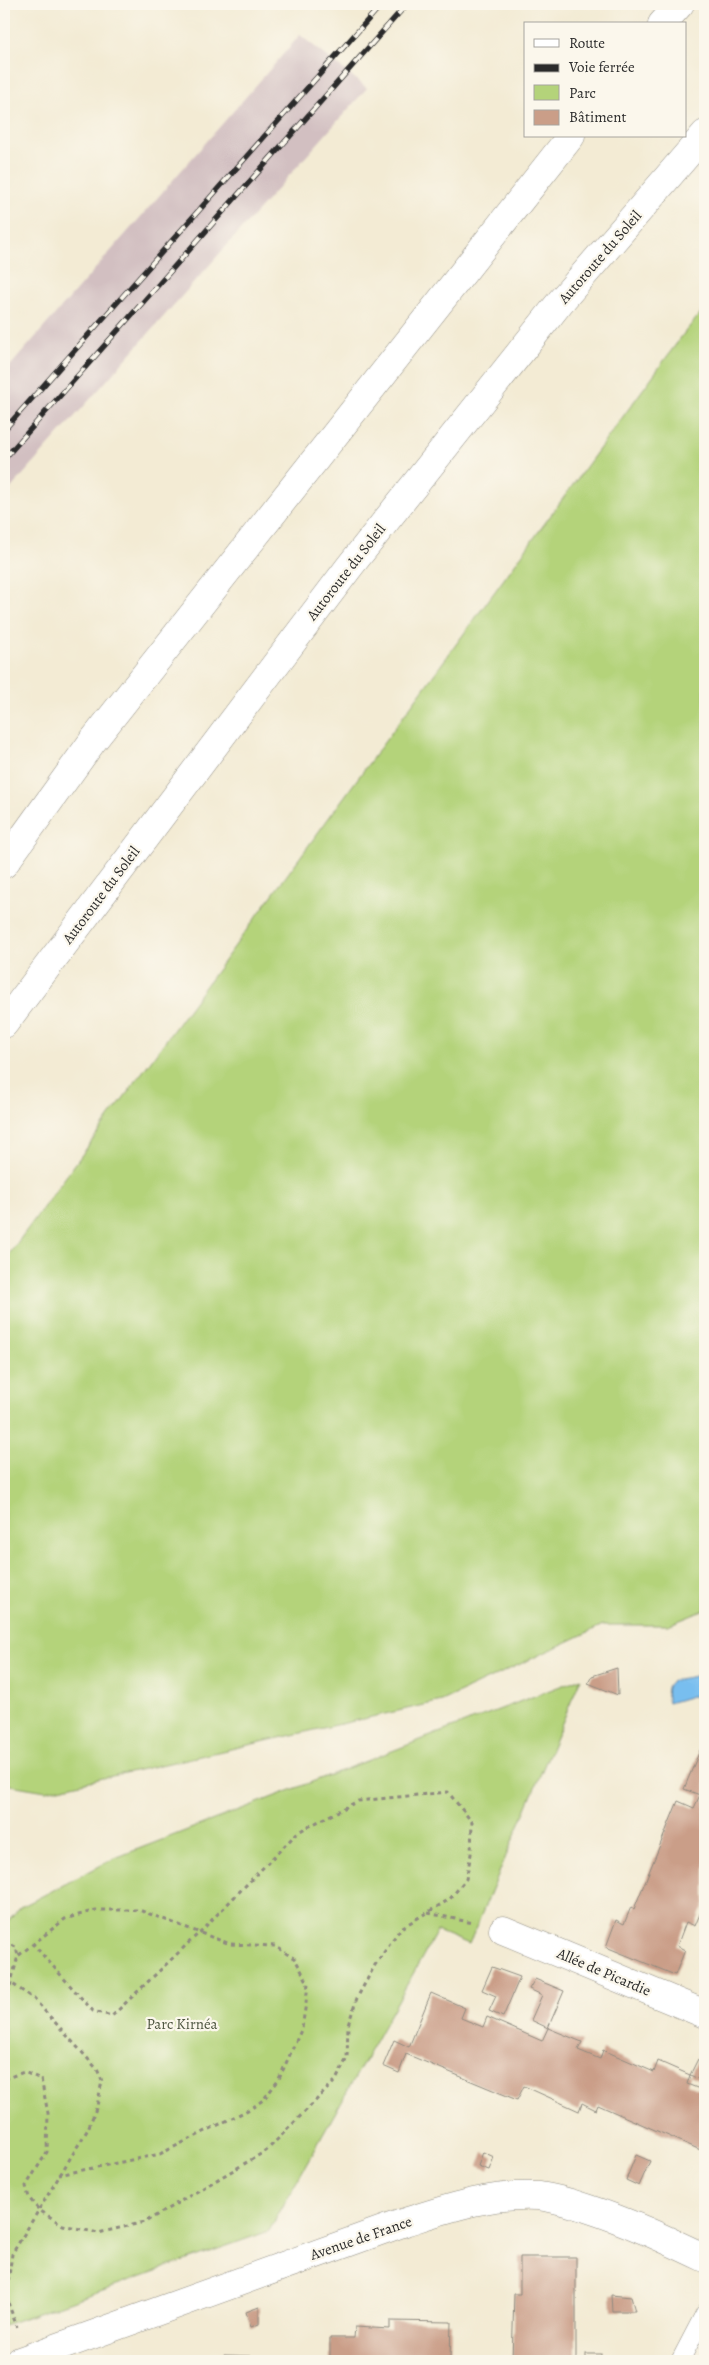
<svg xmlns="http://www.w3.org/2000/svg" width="709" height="2365" font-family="Alegreya,serif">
<rect width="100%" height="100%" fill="#fbf7ec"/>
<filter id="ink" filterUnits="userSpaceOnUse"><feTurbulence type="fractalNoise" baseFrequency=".02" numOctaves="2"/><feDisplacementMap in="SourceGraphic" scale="10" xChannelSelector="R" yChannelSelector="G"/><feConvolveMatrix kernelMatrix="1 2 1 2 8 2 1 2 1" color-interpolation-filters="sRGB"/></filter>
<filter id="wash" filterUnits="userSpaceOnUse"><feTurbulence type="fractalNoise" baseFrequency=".0096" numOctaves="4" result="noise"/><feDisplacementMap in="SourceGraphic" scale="20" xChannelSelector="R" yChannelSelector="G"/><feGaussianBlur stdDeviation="1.12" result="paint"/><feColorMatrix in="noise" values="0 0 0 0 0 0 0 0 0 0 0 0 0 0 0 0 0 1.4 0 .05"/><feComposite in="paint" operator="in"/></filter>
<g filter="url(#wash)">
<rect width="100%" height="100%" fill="#f3ebd4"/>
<polygon fill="#d2bfc1" points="300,35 367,88 4,496 4,373"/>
<g fill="#b4d37a" stroke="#707f52">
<polygon points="705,308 705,1610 668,1625 603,1625 442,1701 46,1791 4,1784 4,1261 685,332"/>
<polygon points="581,1678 469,1944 437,1931 269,2231 4,2325 4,1926 21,1907 115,1858"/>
</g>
<path fill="#78beef" stroke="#52748d" d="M699,1675L705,1688V1696L699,1701L692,1696L668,1703C661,1675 678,1681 699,1675Z"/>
<g id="blocks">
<g fill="#ca9e88">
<polygon points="617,1668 618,1695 588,1683 592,1676"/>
<polygon points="705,1738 705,1902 695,1926 686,1922 677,1946 685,1950 675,1975 606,1947 616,1920 624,1924 631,1907 634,1909 678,1801 694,1808 700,1795 684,1789"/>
<polygon points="492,1967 520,1977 503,2017 489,2011 496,1996 482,1990"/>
<polygon points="535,1979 564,1991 548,2028 531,2020 542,1995 529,1989"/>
<polygon points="431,1993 465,2008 461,2018 483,2027 487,2017 542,2041 548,2028 582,2042 578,2050 600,2059 603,2050 654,2072 658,2061 690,2075 687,2084 705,2091 705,2152 598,2105 596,2110 582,2103 579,2111 524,2086 517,2100 406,2054 399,2073 383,2066 394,2040 409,2047"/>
<polygon points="698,2059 705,2063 705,2082 690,2075"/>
<polygon points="483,2152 494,2157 489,2170 478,2166"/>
<polygon points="636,2155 650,2161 639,2186 626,2180"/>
<polygon points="520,2257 576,2257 576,2361 512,2361 514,2294 520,2294"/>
<polygon points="611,2295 631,2297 635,2311 612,2311"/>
<polygon points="259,2307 259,2324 251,2327 246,2312"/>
<polygon points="390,2321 451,2322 450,2359 465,2359 465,2361 330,2361 330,2338 354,2338 355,2327 390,2329"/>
<rect x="586" y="2354" width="15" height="7"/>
<polygon points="224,2355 257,2356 258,2361 224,2361"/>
</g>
</g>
</g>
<g filter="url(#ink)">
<use href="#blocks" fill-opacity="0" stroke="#8f8b80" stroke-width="1"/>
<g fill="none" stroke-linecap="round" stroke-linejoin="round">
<g stroke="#8f8b80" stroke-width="19">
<polyline id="lane" points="680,2361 705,2313"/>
</g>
<g stroke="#8f8b80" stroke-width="29">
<g id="street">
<polyline points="503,1930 705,2014"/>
<path d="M20,2361L405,2222C449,2208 492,2193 539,2196C555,2198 571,2203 586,2208C629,2222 665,2239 705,2258"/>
</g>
</g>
<g stroke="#8f8b80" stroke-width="29">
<g id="highway">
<polyline points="662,24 680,4"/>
<polyline points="4,864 92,742 571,136"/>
<polyline points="4,1024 350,566 561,301 705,134"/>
</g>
</g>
<g stroke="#8f8b80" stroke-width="3" stroke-dasharray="4 4" stroke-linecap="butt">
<polyline points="428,1913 473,1923"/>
<polyline points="4,1944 9,1944 16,1947 18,1956"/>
<polyline points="4,2009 18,1956 65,1919 96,1910 139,1910 230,1944 275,1946 295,1959 308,1983 306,2003 302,2028 278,2081 263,2100 252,2108 160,2154 59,2175"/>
<polyline points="4,2079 24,2072 41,2079 48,2113 47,2152 26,2186 29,2198 39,2210 63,2225 98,2233 145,2222 266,2151 336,2080 347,2058 348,2025 357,1998 375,1965 401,1928 450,1899 466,1879 471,1854 472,1822 448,1792 358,1801 298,1832 199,1933 112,2016 93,2011 33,1944"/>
<polyline points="4,2296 6,2297 17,2327"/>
<polyline points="6,2297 12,2254 88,2129 97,2106 102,2081 97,2069 34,1999 11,1983"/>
</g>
<use href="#lane" stroke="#fff" stroke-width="18"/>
<use href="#street" stroke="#fff" stroke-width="28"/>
<use href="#highway" stroke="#fff" stroke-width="28"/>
<g stroke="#2b2b2b" stroke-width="5.5">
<g id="rail">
<polyline points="4,430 382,4"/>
<polyline points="4,459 407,4"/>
</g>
</g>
<use href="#rail" stroke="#fbf7ec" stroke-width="4" stroke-dasharray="11" stroke-linecap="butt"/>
</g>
</g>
<g text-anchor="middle" stroke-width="4.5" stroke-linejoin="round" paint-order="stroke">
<g font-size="15" fill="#2b2b2b" stroke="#fbf7ec">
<text transform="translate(600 257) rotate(-49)" y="5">Autoroute du Soleil</text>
<text transform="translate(346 572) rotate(-52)" y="5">Autoroute du Soleil</text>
<text transform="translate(101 895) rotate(-53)" y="5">Autoroute du Soleil</text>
<text transform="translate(604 1972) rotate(23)" y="5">Allée de Picardie</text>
<text transform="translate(361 2238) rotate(-19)" y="5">Avenue de France</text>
</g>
<g font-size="15" fill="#4d553f" stroke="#fbf7ec">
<text x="182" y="2029">Parc Kirnéa</text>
</g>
</g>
<rect width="709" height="2365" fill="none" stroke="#fbf7ec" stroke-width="20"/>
<rect x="524" y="22" width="162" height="115" fill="#fbf7ec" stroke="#a8a59f"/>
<rect x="534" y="39" width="25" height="8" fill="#ffffff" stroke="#a8a59f"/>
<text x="569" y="48" font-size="15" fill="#2b2b2b">Route</text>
<rect x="534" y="64" width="25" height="8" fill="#2b2b2b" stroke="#a8a59f"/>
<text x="569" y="72" font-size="15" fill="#2b2b2b">Voie ferrée</text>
<rect x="534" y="85" width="25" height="15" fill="#b4d37a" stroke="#a8a59f"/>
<text x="569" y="98" font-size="15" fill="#2b2b2b">Parc</text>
<rect x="534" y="110" width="25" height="15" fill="#ca9e88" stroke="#a8a59f"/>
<text x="569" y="122" font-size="15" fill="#2b2b2b">Bâtiment</text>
</svg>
